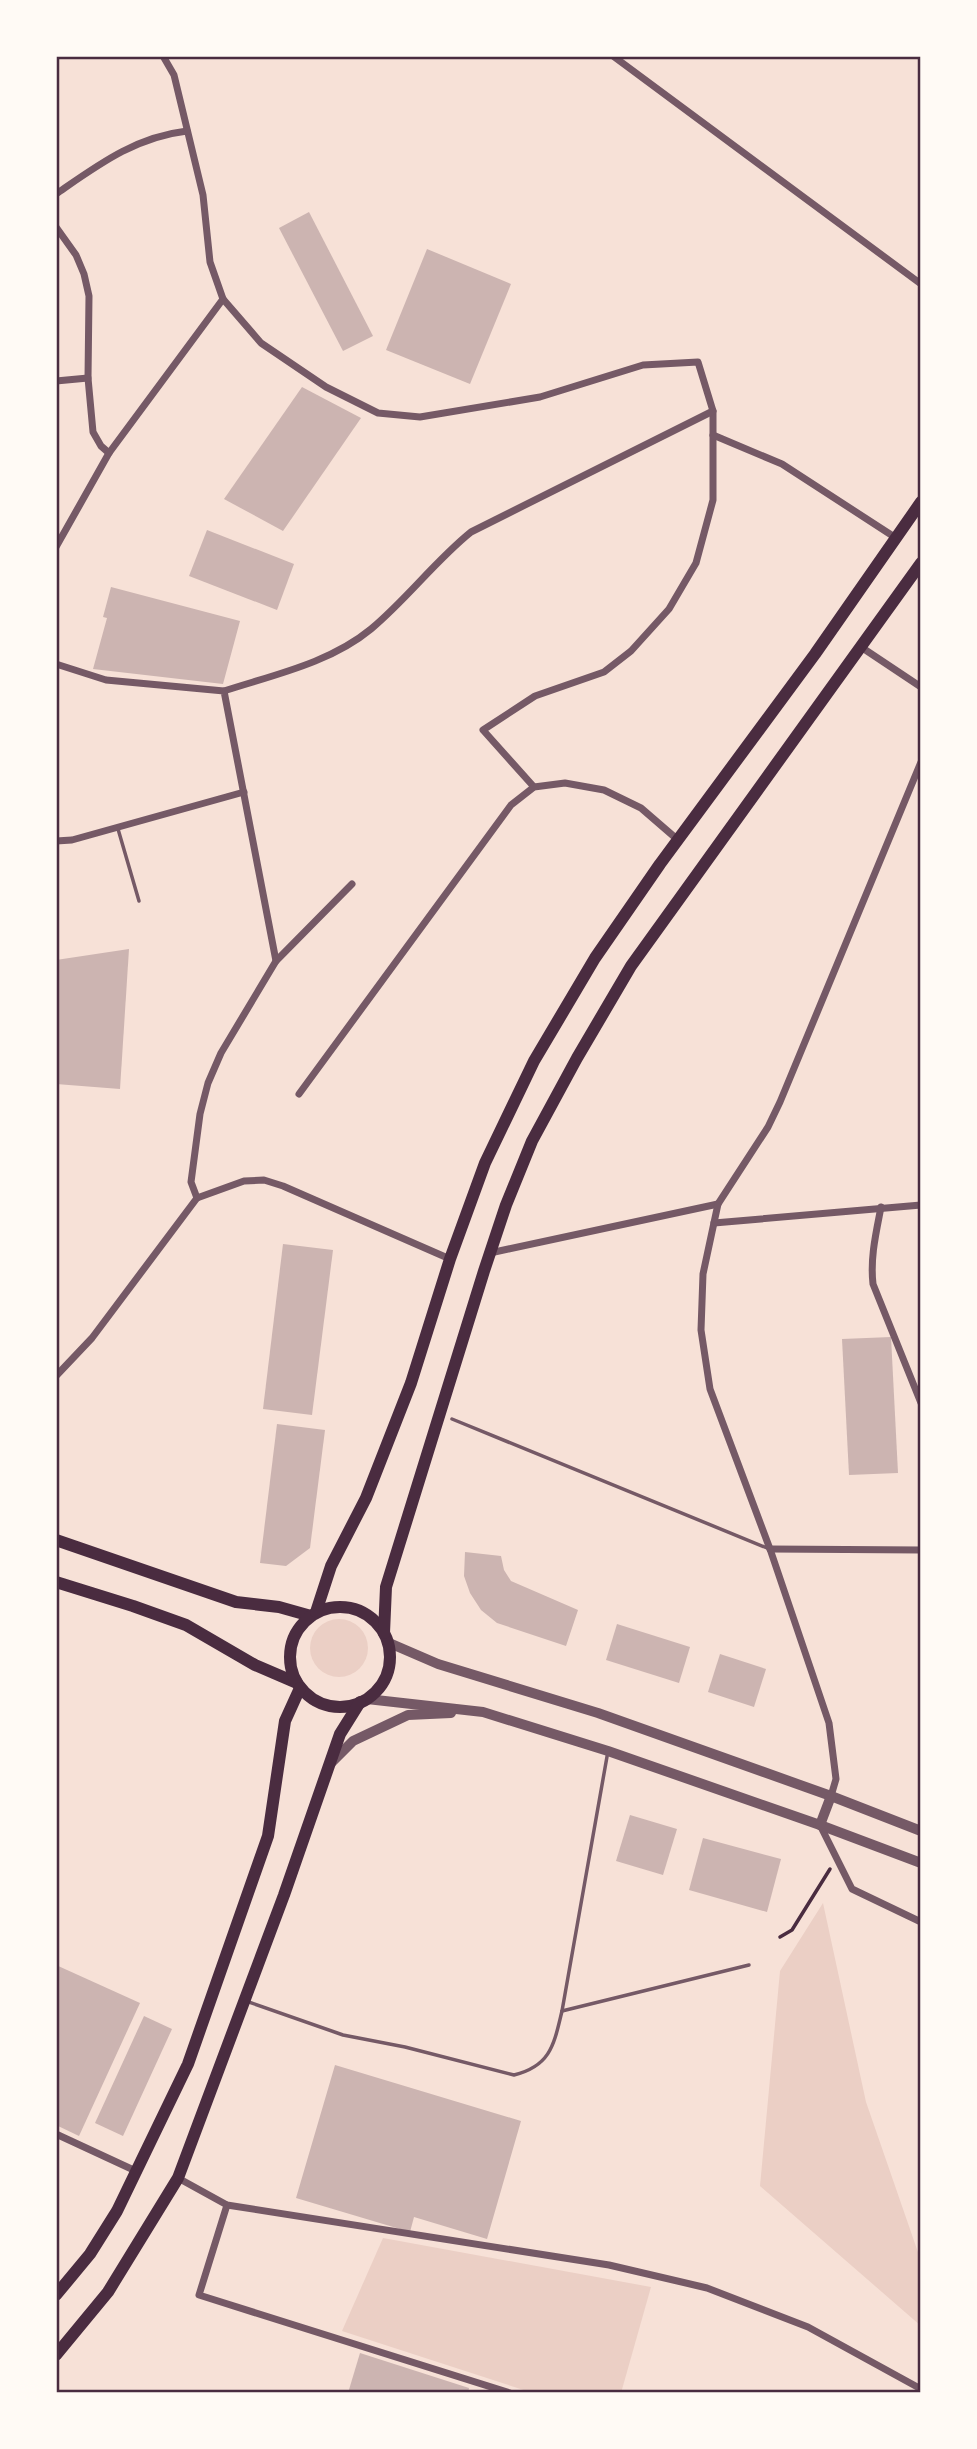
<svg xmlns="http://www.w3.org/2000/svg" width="977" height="2449" font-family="Jost,sans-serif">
<rect width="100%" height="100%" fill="#f7e1d7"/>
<g fill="#ebcfc5">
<circle cx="339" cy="1648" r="29"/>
<polygon points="823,1903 866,2102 921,2261 921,2326 760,2186 780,1971"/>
<polygon points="383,2238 651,2287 621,2393 533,2393 342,2331"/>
</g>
<g fill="#ccb4b1">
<polygon points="309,212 373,336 343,351 279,228"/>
<polygon points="427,249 511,284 470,384 386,350"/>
<polygon points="302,387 361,418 283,531 224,499"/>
<polygon points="207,530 294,564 277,610 189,576"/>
<polygon points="111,587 240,621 223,684 93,669 107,618 103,617"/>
<polygon points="129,949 120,1089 56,1084 56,960"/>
<polygon points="283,1244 333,1250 312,1415 263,1409"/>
<polygon points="891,1337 898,1473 849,1475 842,1339"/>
<polygon points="277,1424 325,1430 310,1548 286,1566 260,1563"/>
<polygon points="465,1552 501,1556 504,1570 511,1581 578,1610 566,1646 497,1623 481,1610 470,1593 464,1576"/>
<polygon points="617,1624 690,1647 679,1683 606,1660"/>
<polygon points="720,1654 766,1669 754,1707 708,1692"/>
<polygon points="630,1815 677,1829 663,1875 616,1861"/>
<polygon points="703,1838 781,1859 767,1912 689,1890"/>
<polygon points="56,1965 140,2003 79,2136 56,2125"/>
<polygon points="144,2016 172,2029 123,2136 95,2123"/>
<polygon points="335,2065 521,2121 487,2239 414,2217 410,2232 296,2198"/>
<polygon points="360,2353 469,2388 468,2393 348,2393"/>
</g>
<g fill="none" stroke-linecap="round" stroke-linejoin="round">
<polyline stroke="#4a2c40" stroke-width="3.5" points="780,1937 792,1930 830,1869"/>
<g stroke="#755966" stroke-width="3.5">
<polyline points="118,829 139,901"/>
<polyline points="452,1419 767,1548"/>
<path d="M246,2001L343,2035L405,2047L514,2075C551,2066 554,2044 562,2011L608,1751"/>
<polyline points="562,2011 749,1965"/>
</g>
<g stroke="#755966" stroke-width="7">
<polyline points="163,56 174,75 203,195 210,262 223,299 261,343 326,387 378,413 420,417 540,397 643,365 698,362 713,411 713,500 696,563 669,609 631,651 604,672 535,696 483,730 534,787"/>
<polyline points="613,56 921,284"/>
<path d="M56,194C98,165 135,137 187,131"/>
<polyline points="56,227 76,255 84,274 89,296 88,378 93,432 101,446 109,453"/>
<polyline points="56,381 88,378"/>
<polyline points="713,435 782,464 896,538"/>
<polyline points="56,547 109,453 223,299"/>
<polyline points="861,647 921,687"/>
<polyline points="56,664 106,680 224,691 276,961 221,1053 208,1083 200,1114 191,1182 197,1198"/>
<path d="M224,691C273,675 330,663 371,629C407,599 435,561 471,532L713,411"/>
<polyline points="56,841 72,840 244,792"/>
<polyline points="276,961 352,884"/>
<polyline points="299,1094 511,805 534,787 565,783 604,790 641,808 678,840"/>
<path d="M881,1207C876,1233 870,1258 873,1284L921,1403"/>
<polyline points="714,1223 921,1205"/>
<polyline points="490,1253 718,1204"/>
<polyline points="56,1376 92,1338 197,1198 244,1181 264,1180 283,1186 450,1259"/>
<polyline points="770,1549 921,1550"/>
<polyline points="831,1796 836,1779 829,1723 770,1549 710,1389 701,1330 703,1274 718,1204 768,1127 780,1102 921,762"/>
<polyline points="820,1825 852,1889 921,1922"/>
<polyline points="56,2134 138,2172"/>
<polyline points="178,2178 227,2205 609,2265 707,2288 808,2327 921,2389"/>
<polyline points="227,2205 199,2295 510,2393"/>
</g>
<g stroke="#755966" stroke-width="10">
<polyline points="387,1642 438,1664 598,1713 831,1796 921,1831"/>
<polyline points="367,1699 483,1712 608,1751 820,1825 921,1863"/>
<polyline points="331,1763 353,1741 408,1715 451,1713"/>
<polyline points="820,1825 831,1796"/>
</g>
<g stroke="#4a2c40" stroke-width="12">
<polyline points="56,1540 236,1602 279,1607 311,1616"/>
<polyline points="56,1582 133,1606 186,1625 255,1665 297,1683"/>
<circle cx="340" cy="1657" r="50"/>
<polyline points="316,1612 331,1566 366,1498 411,1383 450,1259 485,1163 534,1061 595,958 660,864 815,654 921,502"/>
<polyline points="384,1633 386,1587 484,1271 506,1205 532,1141 577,1058 631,966 921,563"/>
<polyline points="56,2295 90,2254 117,2211 188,2064 268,1836 285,1721 300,1688"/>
<polyline points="56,2355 108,2292 178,2178 284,1895 340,1734 360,1702"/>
</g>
</g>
<rect width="977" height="2449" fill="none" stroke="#fffaf5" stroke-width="116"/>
<rect x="58" y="58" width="861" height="2333" fill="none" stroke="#4a2c40" stroke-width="2.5"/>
</svg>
